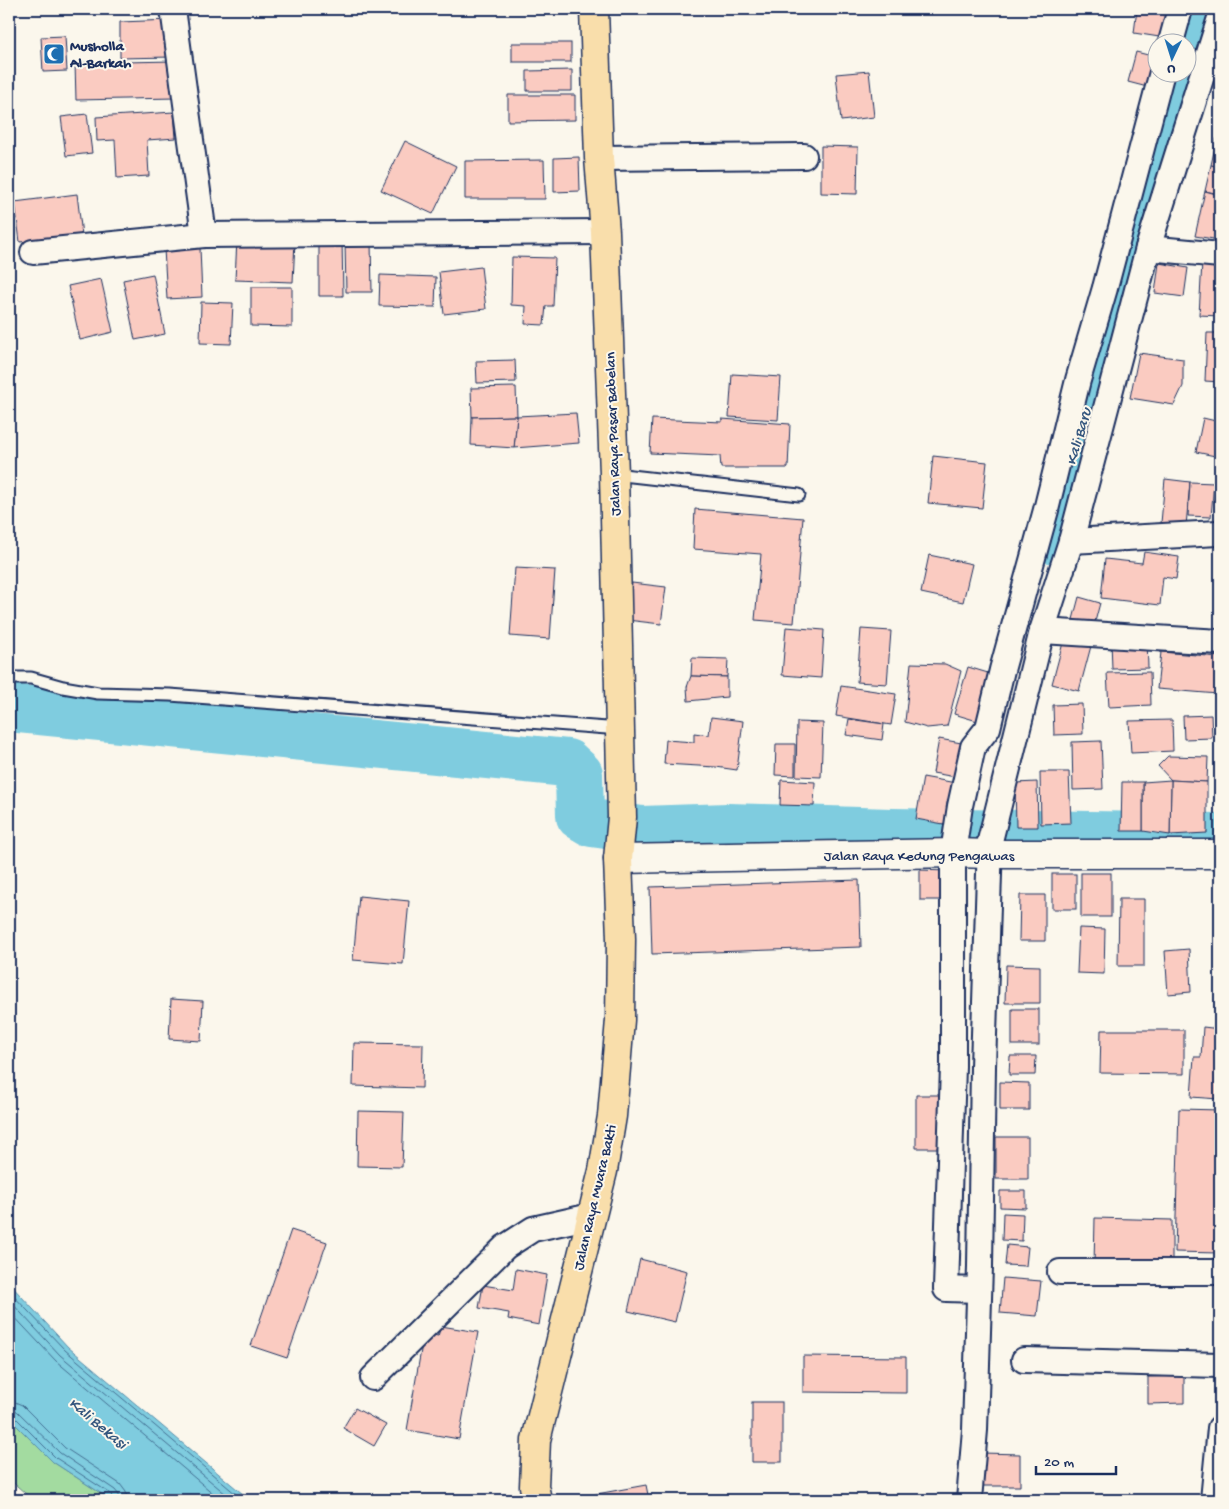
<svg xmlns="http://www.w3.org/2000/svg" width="1229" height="1509" font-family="'Gochi Hand',sans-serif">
<rect width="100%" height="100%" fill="#fbf7ec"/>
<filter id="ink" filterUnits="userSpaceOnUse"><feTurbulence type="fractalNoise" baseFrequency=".02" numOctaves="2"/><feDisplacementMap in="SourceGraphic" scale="10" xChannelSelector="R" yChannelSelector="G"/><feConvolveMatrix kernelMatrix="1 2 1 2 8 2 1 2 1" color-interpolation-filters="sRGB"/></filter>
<g filter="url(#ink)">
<polygon fill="#a3dba0" stroke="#5f857f" points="9,1418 53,1462 111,1500 33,1500 9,1479"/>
<polygon fill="#7fccdf" stroke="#578dab" points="9,1283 68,1347 250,1500 111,1500 53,1462 9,1418"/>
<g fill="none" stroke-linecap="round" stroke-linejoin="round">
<g stroke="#436e92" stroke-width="1">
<polyline points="9,1291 65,1350 243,1500"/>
<polyline points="9,1300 60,1355 233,1500"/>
<polyline points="9,1311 56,1361 221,1500"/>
<polyline points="9,1401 15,1402 22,1405 65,1448 120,1484 126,1492 127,1500"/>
<polyline points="9,1409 14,1409 18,1412 60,1453 115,1490 119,1495 119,1500"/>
<polyline points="9,1415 14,1416 56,1458 111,1494 113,1500"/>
</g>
<g stroke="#7fccdf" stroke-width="48">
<polyline points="1186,44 1196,9"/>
<polyline points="1049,539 1128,260 1179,72"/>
<polyline points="9,708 567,763 579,774 580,816 592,823 642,830 728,827 891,832 1220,837"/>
</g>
</g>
<g fill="#facbc1" stroke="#1b2f5e">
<polygon points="1137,9 1176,9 1172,39 1134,33"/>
<polygon points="171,20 172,57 120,58 120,22"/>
<polygon points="65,36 67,71 43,72 41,37"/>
<rect x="512" y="43" width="59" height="19"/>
<polygon points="1136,52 1156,57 1155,89 1128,82"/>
<polygon points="174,61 175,98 76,100 75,63"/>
<polygon points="572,70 572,91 527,91 527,71"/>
<polygon points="869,71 874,117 841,121 836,74"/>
<polygon points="508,95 575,95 575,120 508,121"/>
<polygon points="174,112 176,138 147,140 149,176 117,178 115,140 97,141 96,117"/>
<polygon points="87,114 92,153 66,156 61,117"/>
<polygon points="1217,138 1220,139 1220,167 1211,165"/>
<polygon points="405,141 456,166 433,214 381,190"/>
<polygon points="821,146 858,147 857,194 821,193"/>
<polygon points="579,157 580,191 554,192 554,158"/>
<polygon points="544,160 545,199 465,199 465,161"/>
<polygon points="1211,165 1220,167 1220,194 1205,191"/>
<polygon points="1205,191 1220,195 1220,240 1195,236"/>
<polygon points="77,194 82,235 20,242 15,202"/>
<polygon points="237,239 295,241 293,282 235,280"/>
<polygon points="342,239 343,296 319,296 319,240"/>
<polygon points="371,242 372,292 346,292 345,243"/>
<polygon points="200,248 202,297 167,299 164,249"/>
<polygon points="512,257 555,258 553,306 546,306 544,325 525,324 526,306 511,305"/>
<polygon points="1202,262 1220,263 1220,316 1199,315"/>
<polygon points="1159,263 1188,268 1184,297 1155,293"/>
<polygon points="481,267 486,309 444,314 439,272"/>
<polygon points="153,274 165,334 135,340 123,280"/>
<polygon points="380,275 436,277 435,307 379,306"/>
<polygon points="101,279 113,332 80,340 68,286"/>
<polygon points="251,287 292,287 292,327 251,326"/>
<polygon points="201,302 233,303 231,344 200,343"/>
<polygon points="1207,333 1220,333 1220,382 1205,381"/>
<polygon points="1139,353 1183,359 1183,386 1174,405 1130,398"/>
<polygon points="515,360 516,382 477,383 476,361"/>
<polygon points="732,374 781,377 778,420 729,417"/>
<polygon points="516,387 517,416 472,417 471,388"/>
<polygon points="576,413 579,443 514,448 517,416"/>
<polygon points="517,416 514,448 471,445 472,417"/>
<polygon points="1203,418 1220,422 1220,457 1196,452"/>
<polygon points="652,419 722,422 722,419 790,424 788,468 721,468 720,456 650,453"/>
<polygon points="933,456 987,462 982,508 928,503"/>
<polygon points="1165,479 1190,482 1186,526 1161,523"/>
<polygon points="1190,482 1214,483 1211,517 1188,516"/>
<polygon points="695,509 803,518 794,623 755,620 761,554 693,549"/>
<polygon points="1144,552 1179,557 1176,579 1163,577 1160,605 1101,598 1105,559 1142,563"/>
<polygon points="929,555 972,564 963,602 921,593"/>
<polygon points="515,568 555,570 550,639 510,636"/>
<polygon points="632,583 666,587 661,624 627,620"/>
<polygon points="1079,597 1100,603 1092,633 1071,627"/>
<polygon points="786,627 824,630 821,678 782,675"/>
<polygon points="861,629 891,631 887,684 857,682"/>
<polygon points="1064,639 1091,646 1079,691 1052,684"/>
<polygon points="1147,639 1148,668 1112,669 1111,640"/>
<polygon points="1161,652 1220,657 1218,694 1157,689"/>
<polygon points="692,658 728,659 727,677 691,676"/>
<polygon points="1220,662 1220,694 1218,694"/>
<polygon points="911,663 945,664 961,671 947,726 927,728 905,722"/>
<polygon points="968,667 998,676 984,723 954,714"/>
<polygon points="1150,672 1151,705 1109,707 1107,673"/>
<polygon points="691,676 727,677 727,697 688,701 687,687"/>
<polygon points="841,686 896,694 891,725 836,716"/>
<polygon points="1082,704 1083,734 1054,735 1053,705"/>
<polygon points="1211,715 1212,738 1184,739 1183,716"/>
<polygon points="711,717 743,721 737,770 716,767 664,764 666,740 694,742 694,733 709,735"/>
<polygon points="849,719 884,724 882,740 846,735"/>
<polygon points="1172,720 1173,751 1131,753 1129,721"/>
<polygon points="797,722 823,723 821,777 796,776"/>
<polygon points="939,739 967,744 961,778 933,773"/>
<polygon points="1101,741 1103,789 1073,790 1072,742"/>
<polygon points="776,744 795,744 795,776 775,775"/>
<polygon points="1168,756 1208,757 1207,782 1171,780 1158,766"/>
<polygon points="1040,772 1069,772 1071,823 1041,824"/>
<polygon points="923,777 956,783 949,825 916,819"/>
<polygon points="781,780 815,782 814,806 780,805"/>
<polygon points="1171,780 1207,782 1207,833 1170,835"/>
<polygon points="1171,780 1170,835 1143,831 1143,782"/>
<polygon points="1037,782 1038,827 1016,827 1015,783"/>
<polygon points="1122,782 1143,782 1143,831 1121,831"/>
<polygon points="920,870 947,871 946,900 920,900"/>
<rect x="1081" y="873" width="30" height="44"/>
<rect x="1052" y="874" width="24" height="35"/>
<polygon points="859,880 861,947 652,954 650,887"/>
<polygon points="1020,895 1045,895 1045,941 1019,941"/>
<polygon points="359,896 409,901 403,964 353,960"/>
<polygon points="1119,899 1144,899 1144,966 1118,966"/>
<polygon points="1079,928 1105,929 1104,974 1077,973"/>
<polygon points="1189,949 1191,992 1168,994 1165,951"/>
<polygon points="1006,965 1040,966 1040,1003 1005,1003"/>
<polygon points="171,999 203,1001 201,1041 169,1039"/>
<rect x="1012" y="1009" width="27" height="36"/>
<polygon points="1203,1027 1220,1029 1219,1099 1191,1097 1194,1057 1201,1057"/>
<polygon points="1101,1030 1184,1030 1184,1074 1100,1073"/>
<polygon points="354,1043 423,1044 422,1088 353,1086"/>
<polygon points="1010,1056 1036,1056 1035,1075 1009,1075"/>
<polygon points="1000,1082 1029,1083 1029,1110 1000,1110"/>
<polygon points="916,1095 946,1095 945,1148 916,1148"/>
<polygon points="1179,1109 1220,1110 1218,1253 1175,1252"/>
<polygon points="358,1111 404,1112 402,1167 357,1166"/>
<rect x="996" y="1137" width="32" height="42"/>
<polygon points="1000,1191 1026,1191 1026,1208 1000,1207"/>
<polygon points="1003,1213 1023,1214 1022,1241 1002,1240"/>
<polygon points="1095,1218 1172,1220 1172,1266 1094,1265"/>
<polygon points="291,1230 327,1242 287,1358 251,1346"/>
<polygon points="1007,1245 1028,1247 1026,1266 1005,1265"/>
<polygon points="640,1259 687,1271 675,1322 628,1311"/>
<polygon points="516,1269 547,1275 539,1325 508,1319 509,1313 479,1308 483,1285 513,1290"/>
<polygon points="1003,1278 1041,1281 1037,1316 1000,1313"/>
<polygon points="441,1326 478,1332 459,1439 407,1430 424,1333 438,1336"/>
<polygon points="803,1356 906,1357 906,1393 803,1392"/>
<polygon points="1184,1376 1184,1403 1148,1404 1148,1377"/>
<rect x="752" y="1402" width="30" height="60"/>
<polygon points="355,1408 386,1425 374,1446 343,1428"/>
<polygon points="982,1453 1020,1454 1020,1486 981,1486"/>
<polygon points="646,1485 649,1500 575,1500 575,1498"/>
</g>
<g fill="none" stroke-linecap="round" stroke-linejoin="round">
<g stroke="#1b2f5e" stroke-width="15">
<g id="lane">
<polyline points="614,474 799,495"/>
<polyline points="9,678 31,678 63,687 98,693 170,695 620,729"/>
</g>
</g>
<g stroke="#1b2f5e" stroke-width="28">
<g id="street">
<polyline points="173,9 204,235 605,232"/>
<polyline points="1171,42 1180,9"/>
<polyline points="599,158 804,156"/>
<polyline points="1148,248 1220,255"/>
<polyline points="33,252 204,235"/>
<polyline points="1071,541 1218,533"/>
<polyline points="1042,631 1220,642"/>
<polyline points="1060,1272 1220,1272"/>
<polyline points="979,1290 946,1289 953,1066 953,853 960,806 973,747 988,728 1002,670 1046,510 1078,380 1105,288 1162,72"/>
<polyline points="1024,1360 1220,1365"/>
<polyline points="373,1378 505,1247 533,1229 591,1216"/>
<polyline points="969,1500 975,1430 980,1266 983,1067 990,841 1042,631 1071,541 1148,248 1220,18"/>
<polyline points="1213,1500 1220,1428"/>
</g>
</g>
<g stroke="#1b2f5e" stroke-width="31">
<polyline id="secondary" points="618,859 957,853 988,854 1220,854"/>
</g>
<g stroke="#1b2f5e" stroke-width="31">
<polyline id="primary" points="537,1500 534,1486 536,1440 603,1171 612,1116 620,1020 621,939 618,859 622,817 614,474 605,232 599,158 594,9"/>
</g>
<use href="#lane" stroke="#fbf7ec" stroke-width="11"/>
<use href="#street" stroke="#fbf7ec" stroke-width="24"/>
<use href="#secondary" stroke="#fbf7ec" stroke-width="28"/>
<use href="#primary" stroke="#f9deab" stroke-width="28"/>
</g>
</g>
<defs>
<g id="mosque-square" transform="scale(1.125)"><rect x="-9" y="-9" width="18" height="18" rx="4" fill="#1f6fb2" stroke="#fbf7ec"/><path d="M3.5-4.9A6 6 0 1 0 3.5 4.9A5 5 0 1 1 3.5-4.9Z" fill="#fff"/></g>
</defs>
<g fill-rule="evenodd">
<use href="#mosque-square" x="54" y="54"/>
</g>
<g text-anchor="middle" stroke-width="4" stroke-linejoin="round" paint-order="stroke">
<g font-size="15" font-weight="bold" fill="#1b2f5e" stroke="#fbf7ec" text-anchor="start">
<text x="70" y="50">Musholla<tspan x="70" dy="17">Al-Barkah</tspan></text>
</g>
<g font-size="15" fill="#1b2f5e" stroke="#fbf7ec">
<text transform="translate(612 434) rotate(-92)" y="5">Jalan Raya Pasar Babelan</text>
<text x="919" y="860">Jalan Raya Kedung Pengawas</text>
<text transform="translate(594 1197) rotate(-77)" y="5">Jalan Raya Muara Bakti</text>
</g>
<g font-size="16" font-style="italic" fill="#34567e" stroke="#fbf7ec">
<text transform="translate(1077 436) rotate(-74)" y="6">Kali Baru</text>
<text transform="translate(99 1422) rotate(40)" y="6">Kali Bekasi</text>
</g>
</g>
<rect width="1229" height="1509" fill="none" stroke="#fbf7ec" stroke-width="30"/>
<rect x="15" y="15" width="1199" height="1479" fill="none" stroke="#1b2f5e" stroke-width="2" filter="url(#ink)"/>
<g transform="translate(1172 58) rotate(184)"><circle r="24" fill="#fbf7ec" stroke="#a1a7b3"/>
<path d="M0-4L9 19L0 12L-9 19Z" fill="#1f6fb2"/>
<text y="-8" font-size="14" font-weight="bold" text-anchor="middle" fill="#1b2f5e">U</text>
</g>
<path d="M1036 1466v8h80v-8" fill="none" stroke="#1b2f5e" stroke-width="2.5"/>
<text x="1044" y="1466" font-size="15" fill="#1b2f5e" stroke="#fbf7ec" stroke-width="4" paint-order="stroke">20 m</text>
</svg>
